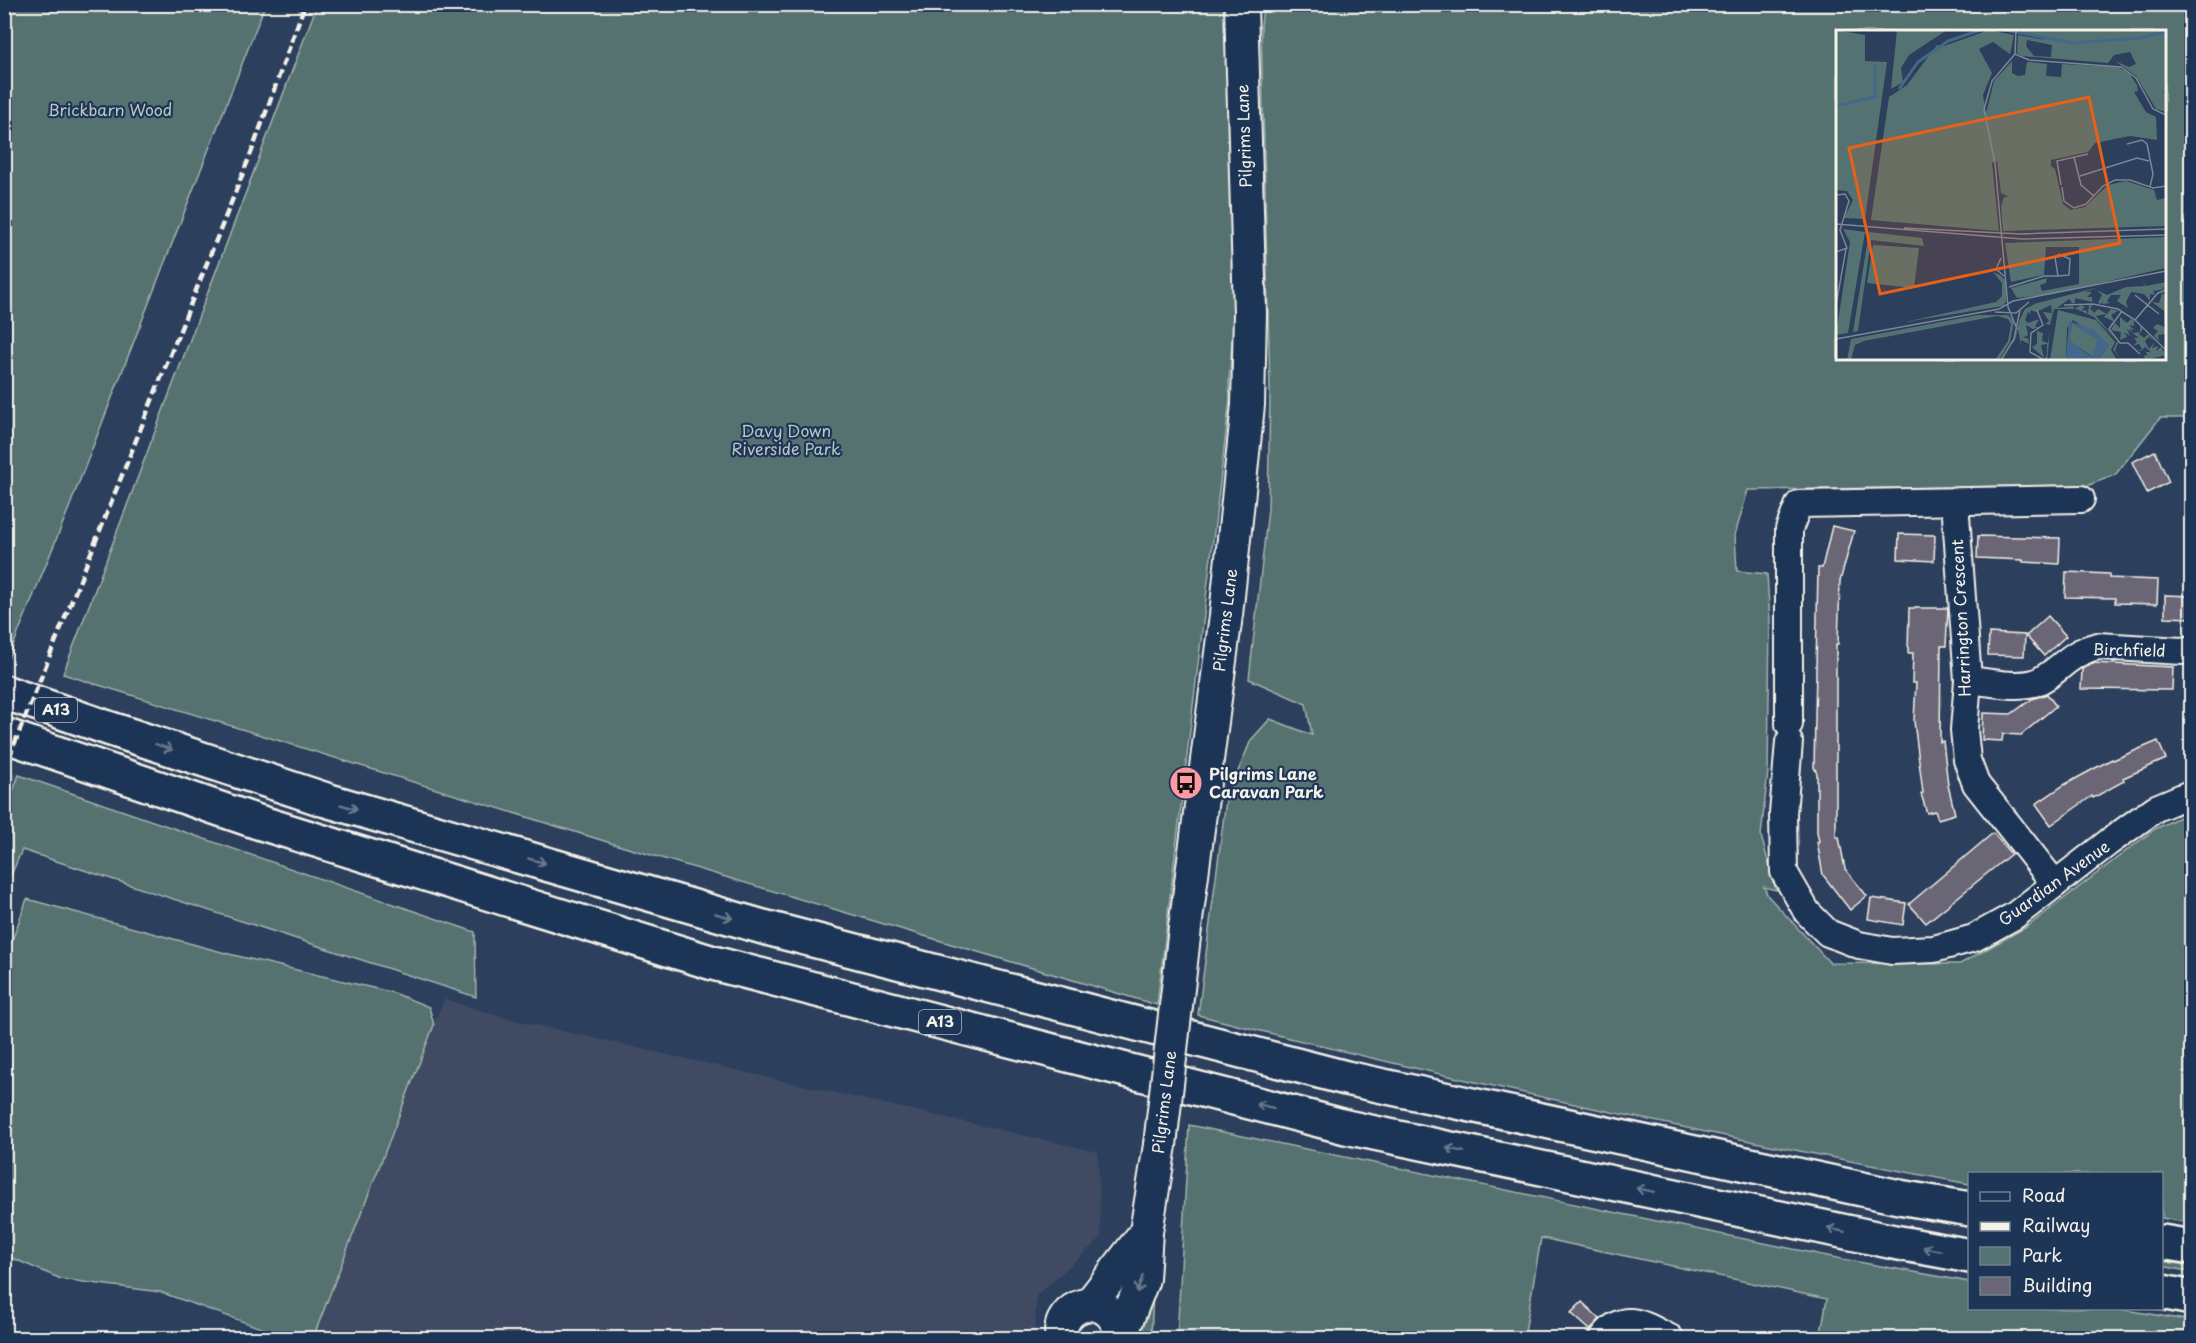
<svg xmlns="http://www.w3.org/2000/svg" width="2196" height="1343" font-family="'Playpen Sans',sans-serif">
<rect width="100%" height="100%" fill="#2c3f5d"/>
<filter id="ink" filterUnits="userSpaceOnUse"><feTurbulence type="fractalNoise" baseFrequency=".0167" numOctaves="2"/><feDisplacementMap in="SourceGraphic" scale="12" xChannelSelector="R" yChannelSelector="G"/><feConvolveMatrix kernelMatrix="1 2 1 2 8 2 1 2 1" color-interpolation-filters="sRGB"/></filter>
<g filter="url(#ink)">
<g fill="#3f4b64">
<polygon points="5,771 19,775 5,812"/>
<polygon points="444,999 505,1018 1098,1152 1101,1238 1036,1296 1035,1338 313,1338"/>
</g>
<g fill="#547271" stroke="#a4b2ac" stroke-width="1.5" fill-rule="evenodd">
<polygon points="4,5 265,5 69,508 8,658 4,657"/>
<polygon points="317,5 1258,5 1229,382 1230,399 1157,1005 614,844 63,674"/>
<path d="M1263,5H2191V418H2160L2115,475L2089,485L1748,490L1735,535L1737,571L1767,574L1770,622L1768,771L1761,836L1776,890L1764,887L1768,896L1830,963L1960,964L2028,926L2155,829L2191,811V1223L2162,1218V1174H1970L1969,1184C1711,1135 1452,1081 1198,1015L1226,800L1251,740L1270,719L1312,735L1306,704L1249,679L1268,509L1270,392L1261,27ZM1838,32H2164V358H1838Z"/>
<polygon points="19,775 475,932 476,997 22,850 5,889 5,812"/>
<polygon points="27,899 229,954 394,993 429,1007 434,1025 313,1338 289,1338 160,1292 61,1279 5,1255 5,960"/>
<polygon points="1189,1125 1842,1259 1969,1282 1970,1308 2120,1309 2191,1321 2191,1338 1820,1338 1827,1299 1541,1238 1524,1338 1177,1338"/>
<polygon points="2162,1261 2191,1266 2191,1272 2162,1266"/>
<polygon points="1153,1293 1151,1338 1140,1338 1141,1323"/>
</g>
<g fill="#6a6675" stroke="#f4f1e8" stroke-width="1.5">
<polygon points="2155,451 2169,482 2147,493 2132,462"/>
<polygon points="1832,526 1854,531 1840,581 1838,644 1836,644 1836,837 1839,837 1845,869 1867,896 1850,910 1823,875 1817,842 1819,842 1817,832 1817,774 1814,767 1818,568 1822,568"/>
<polygon points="1899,534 1935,535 1934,561 1898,559"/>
<polygon points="1978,536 2060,538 2059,564 2023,562 2023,560 1977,558"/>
<polygon points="2066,572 2109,574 2109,578 2158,580 2157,604 2115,603 2115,598 2065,597"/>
<polygon points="2165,595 2192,596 2192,618 2165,617"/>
<polygon points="1909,608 1948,608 1946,646 1941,646 1940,742 1943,741 1948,785 1955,814 1938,819 1935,811 1927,813 1921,794 1923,793 1914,721 1916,683 1912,683 1913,653 1908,653"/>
<polygon points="2048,616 2066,636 2044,656 2026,636"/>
<polygon points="1989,633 2025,635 2024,656 1988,655"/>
<polygon points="2092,663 2173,667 2172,690 2081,689 2082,669"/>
<polygon points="2047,694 2056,706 2021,735 2003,734 2002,741 1982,740 1983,713 2011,714 2032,699"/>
<polygon points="2158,741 2166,759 2123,778 2124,781 2093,798 2092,796 2051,825 2036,804 2064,785 2112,759 2113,760"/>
<polygon points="1993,833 2011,854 1926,923 1909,904"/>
<polygon points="1871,898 1906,903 1903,925 1868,919"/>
<polygon points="1582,1302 1600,1319 1590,1330 1571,1313"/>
</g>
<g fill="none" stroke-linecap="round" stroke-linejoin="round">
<g stroke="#f4f1e8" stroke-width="30">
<g id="minor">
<polyline points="1955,502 1968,680 1964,730 1967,760 1976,784 2055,884"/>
<path d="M1968,680C1988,682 2014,688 2034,683C2057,675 2068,652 2098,646L2182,651L2192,649"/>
<polyline points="1789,724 1789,529 1799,504 2081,499"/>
<polyline points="1789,742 1783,814 1784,872 1807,912 1828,933 1859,945 1892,951 1934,949 1974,938 2014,916 2109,842 2156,808 2192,793"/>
<path d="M1603,1338C1624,1309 1645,1326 1670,1338"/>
</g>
</g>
<g stroke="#f4f1e8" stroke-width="36">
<g id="major">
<polyline points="1185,928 1226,615 1248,405 1250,313 1241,4"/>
<polyline points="1090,1304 1146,1232"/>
<path d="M1062,1338C1054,1307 1107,1284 1121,1333"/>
<polyline points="1120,1338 1143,1279 1146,1232 1160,1145"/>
</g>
</g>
<g stroke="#f4f1e8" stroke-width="38">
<g id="highway">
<polyline points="4,692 108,728 326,800 763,927 1346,1078 1899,1197 1970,1209"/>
<polyline points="4,735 255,821 713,963 1346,1127 1894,1242 1970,1256"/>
<polyline points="2162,1242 2192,1247"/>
<polyline points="2162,1292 2192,1298"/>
</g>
</g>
<use href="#minor" stroke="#1d3557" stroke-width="26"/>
<use href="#major" stroke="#1d3557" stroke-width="32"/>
<use href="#highway" stroke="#1d3557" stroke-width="33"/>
<polyline stroke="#f4f1e8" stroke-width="4.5" stroke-dasharray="9 4.5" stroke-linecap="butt" points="4,770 253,148 305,4"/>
<g stroke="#f4f1e8" stroke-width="36" stroke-linecap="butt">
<polyline id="major-bridge" points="1160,1145 1185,928"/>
</g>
<use href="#major-bridge" stroke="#1d3557" stroke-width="32"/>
</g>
<defs><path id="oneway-shaft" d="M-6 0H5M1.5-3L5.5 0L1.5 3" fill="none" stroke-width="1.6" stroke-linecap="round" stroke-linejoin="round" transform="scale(1.5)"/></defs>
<g stroke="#68778a">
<use href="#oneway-shaft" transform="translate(164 747) rotate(19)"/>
<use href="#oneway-shaft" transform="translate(349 807) rotate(16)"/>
<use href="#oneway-shaft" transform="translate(537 861) rotate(16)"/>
<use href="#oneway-shaft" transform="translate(724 916) rotate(16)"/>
<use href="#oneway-shaft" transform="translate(1265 1106) rotate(-166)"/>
<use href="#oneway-shaft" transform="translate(1455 1150) rotate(-168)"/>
<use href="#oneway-shaft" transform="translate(1645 1190) rotate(-168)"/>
<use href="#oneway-shaft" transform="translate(1836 1230) rotate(-168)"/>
<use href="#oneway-shaft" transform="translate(1932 1249) rotate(-169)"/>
<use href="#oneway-shaft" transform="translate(1140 1284) rotate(108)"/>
</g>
</g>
<defs>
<g id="bus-disc" transform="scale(1.725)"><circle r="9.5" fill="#ff9aa2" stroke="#1d3557"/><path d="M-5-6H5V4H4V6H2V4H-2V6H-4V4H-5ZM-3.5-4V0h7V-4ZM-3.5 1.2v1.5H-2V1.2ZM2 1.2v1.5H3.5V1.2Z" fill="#111"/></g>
</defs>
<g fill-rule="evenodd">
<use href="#bus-disc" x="1186" y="783"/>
</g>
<g text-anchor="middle" stroke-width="4.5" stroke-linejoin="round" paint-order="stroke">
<g fill="#1d3557" stroke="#b4b9bc" stroke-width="1.5">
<rect x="35" y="698" width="42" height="24" rx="4.5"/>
<rect x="919" y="1010" width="42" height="24" rx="4.5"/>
</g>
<g font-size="15" font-weight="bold" fill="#f4f1e8">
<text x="56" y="715">A13</text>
<text x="940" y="1027">A13</text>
</g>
<g font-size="16" fill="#bcc5be" stroke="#1d3557">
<text x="110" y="116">Brickbarn Wood</text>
<text x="786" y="437">Davy Down<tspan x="786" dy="18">Riverside Park</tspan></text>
</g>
<g font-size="16" fill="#f4f1e8" stroke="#1d3557">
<text transform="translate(1244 136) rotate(-92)" y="6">Pilgrims Lane</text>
<text transform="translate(1961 618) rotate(-93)" y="6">Harrington Crescent</text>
<text transform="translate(1225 620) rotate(-83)" y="6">Pilgrims Lane</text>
<text transform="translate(2129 650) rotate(1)" y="6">Birchfield</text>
<text transform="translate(2054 883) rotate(-36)" y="6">Guardian Avenue</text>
<text transform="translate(1164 1102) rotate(-83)" y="6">Pilgrims Lane</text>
</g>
<g font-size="16" font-weight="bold" fill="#f4f1e8" stroke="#1d3557" text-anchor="start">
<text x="1209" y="780">Pilgrims Lane<tspan x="1209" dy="18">Caravan Park</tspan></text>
</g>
</g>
<g transform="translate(1836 30)">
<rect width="330" height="330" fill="#2c3f5d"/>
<path d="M0,0L29,5V31L51,32L29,189L8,188L17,170L11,161L0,160ZM61,0H111L73,25L65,38L67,52L55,59ZM153,0L178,5L174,24L157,12L143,19L156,43L147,65L150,83L158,51L176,31V43L182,46L189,45L191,32H195L211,34L210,46L225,47L226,34L282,37L293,43L301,55L302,61L298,62L310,82L320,87L321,110L294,106L259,113L252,122L215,130V136L219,139L227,174L235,180L249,177L272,155L290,151L318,160L321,170L330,168V196L167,201L165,177L168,167H173L165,163L161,131L156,133L163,201L35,190L53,67L71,55L101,15L108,16ZM181,0H330V63L324,60L330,64V82L320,79L300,46L279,31L293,37L300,34L294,22L278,25L272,33L186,26L181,23L182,5L210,10ZM191,10L216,15L215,27L198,26L190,16ZM7,199L29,202L12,303L0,305L14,212ZM33,202L86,208L88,216L35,210L22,301L17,302ZM330,207V238L217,264L181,268L175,258L211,248L210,253L204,255L206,261L243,254V217H210L208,245L175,252L169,213ZM37,215L83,218L78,258L31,253ZM157,242L164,245L170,251V272L167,276L69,292L160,272L166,266V253ZM306,250L310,256L330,252V257L325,258L330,259L317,261L319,265L314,264V271L308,264L295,262L290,272L292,278L281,271L285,265H275L271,271L274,273L267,274V270L266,274L262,273L266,265L261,260L271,265L290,257L309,256ZM263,257L249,262H256L251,267H256V272L239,268V273L232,274L236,273L233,269L221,278L237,276L238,279L245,275L249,277L245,281L250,280L252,284L253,275L257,276L254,278L258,283L262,279L271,284L275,279L282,281L275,285L278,290L275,295L273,297L277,291L268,287L270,284L260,286L281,311L282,313L279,321L286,330L277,320L281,311L258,287L240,279H218L214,295L209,294L213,291L207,282L216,283L215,275L200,282L195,280L194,284L192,282L189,290L192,293L203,289L199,297H203L197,299L190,295L192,305L187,308H192L193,314L185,310V315L182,299L179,310L177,314L184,289L189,279L201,273L190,276ZM326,263L330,266V304L322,305L323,311L318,306L322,301L317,298L321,294L329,297L328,281L316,272L323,273ZM222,280L260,290L279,312L275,320L281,330H262L273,315L237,290L231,298L230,330H214ZM142,285H172L178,291L174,312L163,330H159L172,311L175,294L172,289L161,286L28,311L19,315L15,330H11L15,309ZM284,287L291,293L295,289L298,291V296L293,295L298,300L293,299L297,303L304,302V296L307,299L303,304L308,308L312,304L318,311L313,307L309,311L313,319L319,312L316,318L322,316L320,321L325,317L330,325L309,330L308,325L311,326L310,322H315L309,317L305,321H303L306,319L303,314L297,316L301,312L298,308H303L291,299L294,306L288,302L291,307L284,310L285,302L275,300L279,293L284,298ZM236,293L262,309L257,327L233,311ZM214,297L212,322L211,330H208L211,324V314L205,315L208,328L196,317L201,314V301L207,303L206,311L212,313Z" fill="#547271" fill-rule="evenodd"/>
<path d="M233,291L257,299L273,315L262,330H230ZM236,293L262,309L256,327L233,311Z" fill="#44688c" fill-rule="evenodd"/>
<path fill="none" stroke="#44688c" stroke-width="3" d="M169,0L237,13L304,8L330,2M63,59L82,32L112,11L144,0M39,66V35M0,76L42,66"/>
<path fill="none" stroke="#7c8695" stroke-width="1.5" d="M180,0L179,24L156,51L148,79L159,133L172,277L181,299M179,24L193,30L285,37L300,48L317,79L330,85M291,114L306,110L311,114L317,144L314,157M238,127L245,155L258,166M244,146L301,128L313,131M225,155L221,131L252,124M226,157L228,171L238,178L250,174L267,156L279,150H294L317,158L330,156M0,165L9,164L13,171L4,200L11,218L0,222M0,194L186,209L330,205M68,198L185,204L330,199M0,224V247M165,228L160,239L168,246M173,257L208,246H222L233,245L234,229L223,224L219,227L222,246M299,265L323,284M0,275L10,219M228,275L257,274L282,279L299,290L330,320M201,280L207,295L195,303L194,322L208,330M286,281L273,299L284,313H292L304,324M159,282L180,283L193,272M299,290L322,263L330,260M0,309L163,279L177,271L330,241M165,330L178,309L184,280"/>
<path fill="#e96117" fill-opacity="0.15" stroke="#e96117" stroke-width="3" d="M253,67L284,213L44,264L13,118Z"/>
<rect width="330" height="330" fill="none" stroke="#f4f1e8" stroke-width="3"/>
</g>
<rect width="2196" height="1343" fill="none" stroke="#1d3557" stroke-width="24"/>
<rect x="12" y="12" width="2172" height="1319" fill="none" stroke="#f4f1e8" stroke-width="2" filter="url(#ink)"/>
<rect x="1968" y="1172" width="195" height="138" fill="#1d3557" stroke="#738091" stroke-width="1.5"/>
<rect x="1980" y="1192" width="30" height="9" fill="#1d3557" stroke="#738091" stroke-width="1.5"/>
<text x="2022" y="1202" font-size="18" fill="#f4f1e8">Road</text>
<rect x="1980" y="1222" width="30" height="9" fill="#f4f1e8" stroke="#738091" stroke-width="1.5"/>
<text x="2022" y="1232" font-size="18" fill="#f4f1e8">Railway</text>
<rect x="1980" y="1247" width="30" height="18" fill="#547271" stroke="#738091" stroke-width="1.5"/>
<text x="2022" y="1262" font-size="18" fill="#f4f1e8">Park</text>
<rect x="1980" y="1277" width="30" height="18" fill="#6a6675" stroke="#738091" stroke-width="1.5"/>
<text x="2022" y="1292" font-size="18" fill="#f4f1e8">Building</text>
</svg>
